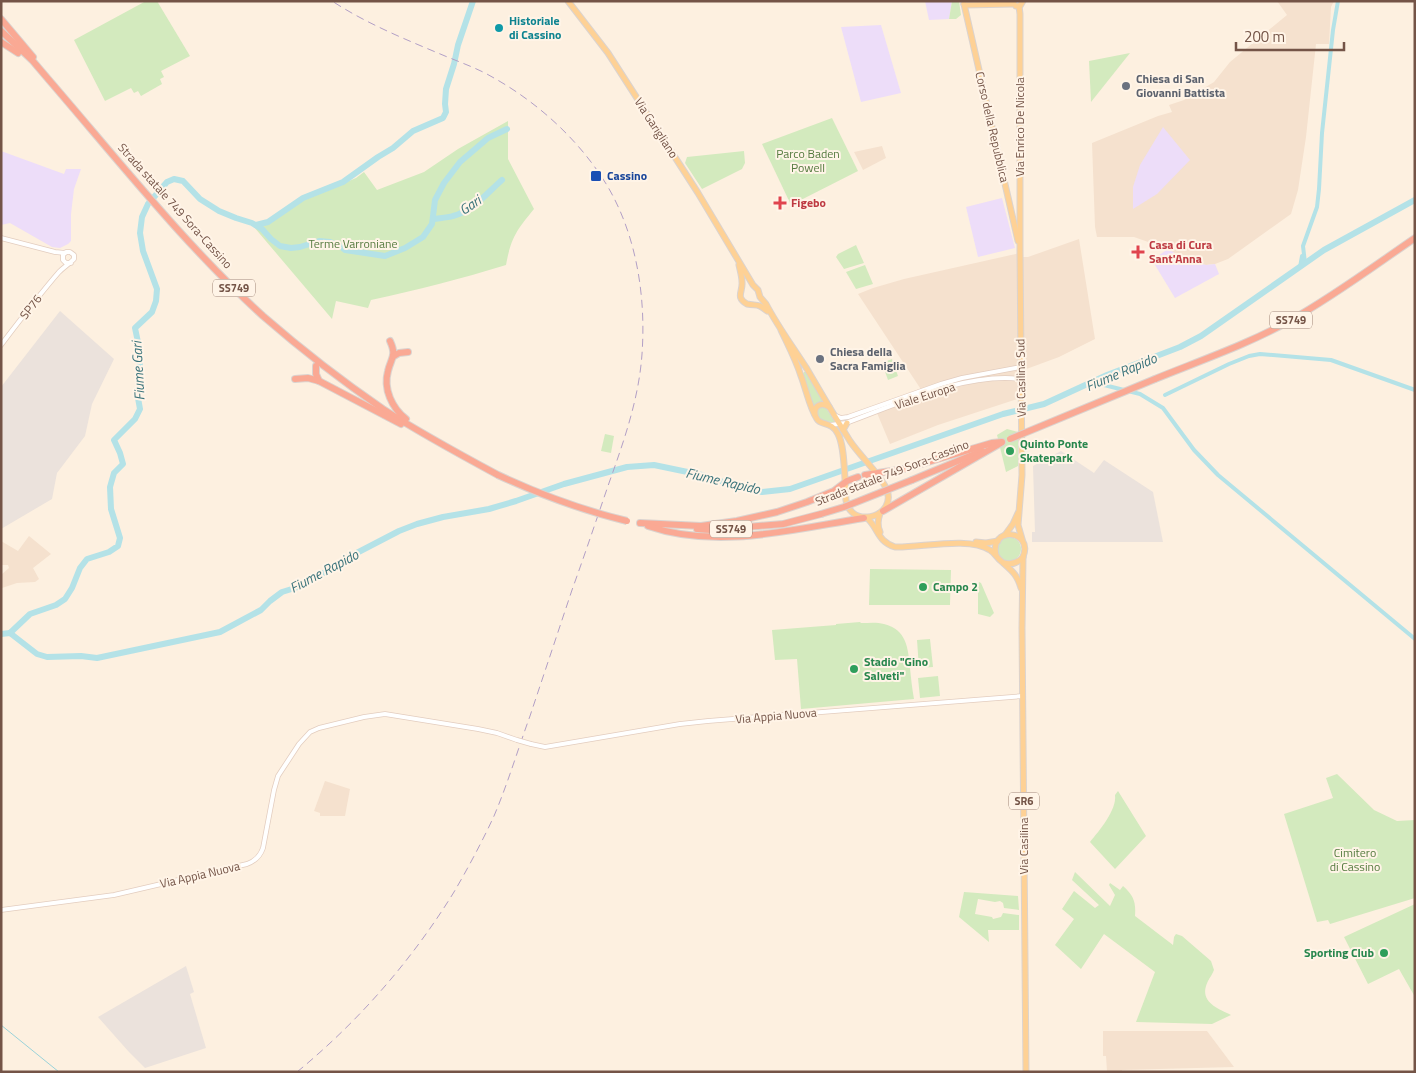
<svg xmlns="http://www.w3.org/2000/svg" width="1416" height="1073" font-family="'Titillium Web',sans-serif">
<rect width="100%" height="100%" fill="#fdf0e0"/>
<g fill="#f5e1ce">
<polygon points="1277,1 1334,1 1331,7 1329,44 1316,44 1306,137 1298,190 1291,214 1228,259 1215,264 1206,265 1198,263 1178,255 1168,249 1134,237 1097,237 1095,227 1092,143 1158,116 1172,112 1169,105 1184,100 1214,82 1230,62 1287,15"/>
<polygon points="882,146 886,158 863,170 854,152"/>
<polygon points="1079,239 1095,339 1059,357 1021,371 1023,397 938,425 890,444 877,413 924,394 858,294 873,288 904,279 1020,253 1020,257 1028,257"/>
<polygon points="29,536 51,554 33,568 39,579 35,582 17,583 2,588 1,575 9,568 8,565 1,565 1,541 18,551"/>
<polygon points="325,781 350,789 345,816 320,816 320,813 314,811"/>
<polygon points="1103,1031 1207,1031 1234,1067 1122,1070 1122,1072 1107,1072 1106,1056 1103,1056"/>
</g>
<g fill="#ebe2dc">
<polygon points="60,311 114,359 92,404 85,436 57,473 52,499 1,529 1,387"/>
<polygon points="1061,451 1094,473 1104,460 1153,492 1163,542 1032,542 1032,532 1035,532 1033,466"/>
<polygon points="186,966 194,992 190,994 206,1048 145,1068 129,1052 98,1017"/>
</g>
<g fill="#edddf9">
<polygon points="925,1 952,1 949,19 929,20"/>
<polygon points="881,25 901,93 861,102 841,27"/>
<polygon points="1163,127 1190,160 1157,194 1133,209 1133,187 1140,165"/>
<polygon points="1,151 64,174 66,169 81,169 74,189 71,214 71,241 68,244 60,248 52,247 10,223 1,225"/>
<polygon points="1002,198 1015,248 978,257 966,207"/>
<polygon points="1168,249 1178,255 1198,263 1206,265 1215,264 1219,274 1175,298 1152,260"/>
</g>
<g fill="#d3eabe">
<polygon points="146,1 157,1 190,56 161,71 164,77 160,79 162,84 141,96 138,91 134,93 131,88 105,101 74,40"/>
<polygon points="952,1 959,1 961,15 956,19 949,19"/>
<polygon points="1130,53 1091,102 1089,61"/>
<polygon points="832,118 858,171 791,205 762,144"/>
<path d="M508,121V159L534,209C517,230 511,237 506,265C461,279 417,290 371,300L368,308L336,301L332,319L254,227L279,217L304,200L356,178L364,172L377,190L424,172L458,149Z"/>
<polygon points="744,151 745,163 742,169 702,189 685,163 687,157"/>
<polygon points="856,245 864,263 844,269 836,257 838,254"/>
<polygon points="865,265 873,284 856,289 846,272"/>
<polygon points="892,359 898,376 888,380 882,363"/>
<polygon points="804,372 806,372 823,402 817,403 813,407 803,374"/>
<path d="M822,406L826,408L835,422C825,422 817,421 817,410Z"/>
<polygon points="1007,429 1018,432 1018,466 1006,472 997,435"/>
<polygon points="605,434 614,436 611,453 601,451"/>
<circle cx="1009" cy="549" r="12"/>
<polygon points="870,569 951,570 950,605 869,605"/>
<polygon points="979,582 981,583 994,613 990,617 978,614 978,584"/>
<path d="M860,622L861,623C869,623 877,622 884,624C907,630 908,648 910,668C911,678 912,688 914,699L801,709L797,659L775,660L772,630L836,625V624Z"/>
<polygon points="930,639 933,667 919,668 917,640"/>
<polygon points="938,676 940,696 920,698 918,678"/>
<polygon points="1337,774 1374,810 1397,821 1415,820 1415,898 1330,924 1328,920 1317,922 1284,814 1333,798 1326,778"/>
<path d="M1118,791L1146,836L1115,869L1090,842C1099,831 1117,810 1115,795Z"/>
<path d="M1075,872L1110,906L1115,895L1109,885L1110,883L1120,890L1123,886C1134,896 1136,902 1135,916L1173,945L1174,937L1176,934L1182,936L1211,961L1214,970C1212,975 1210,977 1208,981C1198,1001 1216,1008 1231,1015L1212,1024L1136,1022L1155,972L1104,934L1081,969L1055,945L1074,919L1062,909L1074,891L1095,908L1099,905L1072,880Z"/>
<polygon points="964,892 1018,896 1019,910 1004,908 1003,903 1000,901 995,902 978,899 975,914 992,917 993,919 1001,917 1003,913 1019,915 1019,930 988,930 989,942 959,917"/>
<polygon points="1415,904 1415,997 1399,969 1368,984 1344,937"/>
</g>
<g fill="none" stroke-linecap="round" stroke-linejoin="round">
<polyline stroke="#9ad2d9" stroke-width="1" points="1,1025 59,1072"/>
<g stroke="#b4e2e7" stroke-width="4">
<polyline points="1305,263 1303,246 1317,207 1319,189 1322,133 1333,30 1338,1"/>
<polyline points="1300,267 1302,256"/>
<polyline points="1092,382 1140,394 1163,408 1194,450 1218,475 1415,639"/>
<polyline points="1165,395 1229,364 1249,356 1260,354 1331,360 1415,390"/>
</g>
<g stroke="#b4e2e7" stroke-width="6">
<path d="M433,219C439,218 447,218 453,216C473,211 487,193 502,180"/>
<polyline points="256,225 268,222 303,198 343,182 378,157 393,148 413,131 443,118 446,112 445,104 446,89 454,64 458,45 473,1"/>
<polyline points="10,633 37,654 47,657 81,656 97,658 220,632 261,610 270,601 282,592 295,588 329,570 347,558 399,531 417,524 443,517 489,509 516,501 564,484 627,467 654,465 702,475 742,488 762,492 790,489 1003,414 1044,404 1107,375 1180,347 1201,336 1324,250 1415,200"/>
<polyline points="10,633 30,614 56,605 65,599 72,588 80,568 87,559 109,552 118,546 120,538 111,509 110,487 114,473 123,464 120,453 114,440 135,419 140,409 138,398 140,369 139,347 135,328 152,312 156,301 157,289 143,251 140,233 142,217 148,204 167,182 174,179 183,181 200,199 219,211 236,218 252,223 262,229 271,239 280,246 291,248 300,247 319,241 330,242 340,246 345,250 385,256 405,248 423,237 432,224 435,200 444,183 460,162 488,138 507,129"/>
<polyline points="1,634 10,633"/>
</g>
<g stroke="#e3cdbf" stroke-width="5.5">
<g id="minor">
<polyline points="1,238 55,252 65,253"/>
<path d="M1,345C20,320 39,295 59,272C64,267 69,264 74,259V255L70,252H66L63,255V260L66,263H71"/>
<polyline points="834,415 841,418 848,417 941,384 962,378 1021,367"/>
<path d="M830,425L846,423C898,404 966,372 1021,379"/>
<polyline points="531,744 545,747 680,724 708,721 1023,696"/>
<path d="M1,910L114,895L247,864C255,861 260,857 263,848L274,790L278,776L299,744L310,732L319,728L364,717L385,714L478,729L497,733L517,740"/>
</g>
</g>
<g stroke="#dbd3cf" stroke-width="7">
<g id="major">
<path d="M568,1L608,53L698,193L753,285L758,290L760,297L766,304C778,327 793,347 807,369C821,393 835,417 850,441C860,456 877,471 885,486C903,519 841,533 846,491C844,475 845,447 838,434C832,421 821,426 817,419C810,409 806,389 801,376C796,360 788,345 781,330"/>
<polyline points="964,4 1018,241"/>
<polyline points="964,4 965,5 1014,4"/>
<polyline points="1016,6 1020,6 1023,1"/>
<polyline points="1019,6 1020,14 1020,249 1022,475 1018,525 1022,539"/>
<path d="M739,265C740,270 742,276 742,282C743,292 735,297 747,304C757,306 758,303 767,311"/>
<path d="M815,414C814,405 822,402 829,407"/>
<polyline points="843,430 847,423"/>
<path d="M867,518C879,529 877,541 895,547C920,548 969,536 990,550C995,553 997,558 1001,561C1012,571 1017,574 1021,588"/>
<path d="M880,532C877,525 878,520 880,513"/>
<polyline points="1005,535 1013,524 1018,513"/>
<polyline points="976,542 986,543 998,541"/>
<path d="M996,555C989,526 1034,529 1023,557L1022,628L1026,1072"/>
<path d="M1004,563C1012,565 1018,563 1023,557"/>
</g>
</g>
<g stroke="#dbd3cf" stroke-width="8">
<g id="highway">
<polyline points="1,19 33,57"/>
<path d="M1,31L32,60L49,80C118,160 185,245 263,316C301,349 342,381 383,409C420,433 459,454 498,475"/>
<polyline points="1,42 18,53"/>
<path d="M390,341C397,356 391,358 388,371C383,389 392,408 406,419"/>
<polyline points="394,356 399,353 408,352"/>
<polyline points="316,366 316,374 319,381"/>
<polyline points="295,379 308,378 319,381 401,424"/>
<path d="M1155,379C1199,361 1249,344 1291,320C1334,296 1374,266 1415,238"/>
<polyline points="865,475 904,469 992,443 1002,442"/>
<polyline points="912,480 982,451"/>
<polyline points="883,511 1001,443"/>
<polyline points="640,523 701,526 737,521 777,512 807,502 834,491 847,481 858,477"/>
<path d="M648,526C718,550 794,529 864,518"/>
<polyline points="697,529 711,530 783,524 821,514"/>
</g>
</g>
<use href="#minor" stroke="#fff" stroke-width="4"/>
<use href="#major" stroke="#fed195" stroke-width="5"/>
<use href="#highway" stroke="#faa994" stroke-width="6"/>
<path stroke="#b29fc6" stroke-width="1" stroke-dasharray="8 5" stroke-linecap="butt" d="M297,1072C359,1021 412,960 454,892C467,870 483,840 494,816C508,783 518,749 530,716C544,674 558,632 572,590C585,554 597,518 609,483C624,441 639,398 642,354C646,298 637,237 608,187C581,142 540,104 494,78C479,69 462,63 445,56C407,40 367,24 332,1"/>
<g stroke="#e3cdbf" stroke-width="5.5" stroke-linecap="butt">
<polyline id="minor-bridge" points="517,740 531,744"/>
</g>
<g stroke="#dbd3cf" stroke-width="8" stroke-linecap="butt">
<g id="highway-bridge">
<polyline points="1010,439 1155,379"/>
<path d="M498,475C541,495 581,510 627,521"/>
<polyline points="821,514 844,507 912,480"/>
</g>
</g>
<use href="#minor-bridge" stroke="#fff" stroke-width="4"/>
<use href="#highway-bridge" stroke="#faa994" stroke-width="6"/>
</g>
<circle fill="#0f9aa8" stroke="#fff4e7" stroke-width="2" cx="499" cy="28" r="5"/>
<g fill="#6b7280" stroke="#fff4e7" stroke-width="2">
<circle cx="1126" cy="86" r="5"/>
<circle cx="820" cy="359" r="5"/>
</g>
<rect fill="#1a4fb4" stroke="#fff4e7" stroke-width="2" x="590" y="170" width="12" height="12" rx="2.5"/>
<g fill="#e0444e" stroke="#fff4e7" stroke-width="2">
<path d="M777.5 195.5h5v5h5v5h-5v5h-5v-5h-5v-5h5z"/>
<path d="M1135.5 244.5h5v5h5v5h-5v5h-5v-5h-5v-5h5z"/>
</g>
<g fill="#2e9e5b" stroke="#fff4e7" stroke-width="2">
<circle cx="1010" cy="451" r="5"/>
<circle cx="923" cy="587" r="5"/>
<circle cx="854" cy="669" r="5"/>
<circle cx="1384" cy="953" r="5"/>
</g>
<g text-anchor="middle" stroke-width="4" stroke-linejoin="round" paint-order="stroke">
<g fill="#fff4e7" stroke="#9e8477" stroke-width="1">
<rect x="213" y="279.5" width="42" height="17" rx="4"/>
<rect x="1270" y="311.5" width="42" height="17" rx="4"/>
<rect x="710" y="520.5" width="42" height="17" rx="4"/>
<rect x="1009" y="792.5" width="30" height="17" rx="4"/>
</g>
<g font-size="11" font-weight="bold" fill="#745447">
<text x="234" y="292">SS749</text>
<text x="1291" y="324">SS749</text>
<text x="731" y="533">SS749</text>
<text x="1024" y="805">SR6</text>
</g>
<g font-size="12" font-weight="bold" fill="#0d838f" stroke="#fff4e7" text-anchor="start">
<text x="509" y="25">Historiale<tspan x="509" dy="14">di Cassino</tspan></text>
</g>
<g font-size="12" font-weight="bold" fill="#5b616d" stroke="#fff4e7" text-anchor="start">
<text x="1136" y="83">Chiesa di San<tspan x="1136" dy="14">Giovanni Battista</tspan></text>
<text x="830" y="356">Chiesa della<tspan x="830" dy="14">Sacra Famiglia</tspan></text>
</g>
<g font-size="12" fill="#745447" stroke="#fff4e7">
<text transform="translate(992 127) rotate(77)" y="4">Corso della Repubblica</text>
<text transform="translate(1020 127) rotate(-90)" y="4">Via Enrico De Nicola</text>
<text transform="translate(656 128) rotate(57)" y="4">Via Garigliano</text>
<text transform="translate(175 206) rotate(48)" y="4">Strada statale 749 Sora-Cassino</text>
<text transform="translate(31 307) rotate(-52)" y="4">SP76</text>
<text transform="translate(1021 378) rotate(-91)" y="4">Via Casilina Sud</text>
<text transform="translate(925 396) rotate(-18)" y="4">Viale Europa</text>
<text transform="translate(892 473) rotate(-21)" y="4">Strada statale 749 Sora-Cassino</text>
<text transform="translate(776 716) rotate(-5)" y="4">Via Appia Nuova</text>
<text transform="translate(1024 846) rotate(-90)" y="4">Via Casilina</text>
<text transform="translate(200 875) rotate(-13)" y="4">Via Appia Nuova</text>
</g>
<g font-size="12" fill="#547a3e" stroke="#fff4e7">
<text x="808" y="158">Parco Baden<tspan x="808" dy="14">Powell</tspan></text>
<text x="353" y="248">Terme Varroniane</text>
<text x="1355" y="857">Cimitero<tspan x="1355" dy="14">di Cassino</tspan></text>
</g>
<g font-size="12" font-weight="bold" fill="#164399" stroke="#fff4e7" text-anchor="start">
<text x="607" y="180">Cassino</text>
</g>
<g font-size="12" font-weight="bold" fill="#be3a42" stroke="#fff4e7" text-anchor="start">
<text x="791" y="207">Figebo</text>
<text x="1149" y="249">Casa di Cura<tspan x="1149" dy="14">Sant'Anna</tspan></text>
</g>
<g font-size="12" font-weight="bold" fill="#27864d" stroke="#fff4e7" text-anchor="start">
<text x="1020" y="448">Quinto Ponte<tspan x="1020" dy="14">Skatepark</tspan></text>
<text x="933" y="591">Campo 2</text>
<text x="864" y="666">Stadio "Gino<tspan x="864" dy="14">Salveti"</tspan></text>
<text x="1374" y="957" text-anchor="end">Sporting Club</text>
</g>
<g font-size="14" font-style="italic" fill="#3a737b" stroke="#fff4e7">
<text transform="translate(470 205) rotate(-34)" y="5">Gari</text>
<text transform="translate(138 371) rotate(-93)" y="5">Fiume Gari</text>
<text transform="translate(1121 372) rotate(-23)" y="5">Fiume Rapido</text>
<text transform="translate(723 481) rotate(13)" y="5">Fiume Rapido</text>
<text transform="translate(324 571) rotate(-28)" y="5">Fiume Rapido</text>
</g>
</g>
<rect width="1416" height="1073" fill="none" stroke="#745447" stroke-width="5"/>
<path d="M1236 42v8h108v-8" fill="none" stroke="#745447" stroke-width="2.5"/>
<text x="1244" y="42" font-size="15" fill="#745447" stroke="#fff4e7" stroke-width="4" paint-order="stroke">200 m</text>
</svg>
